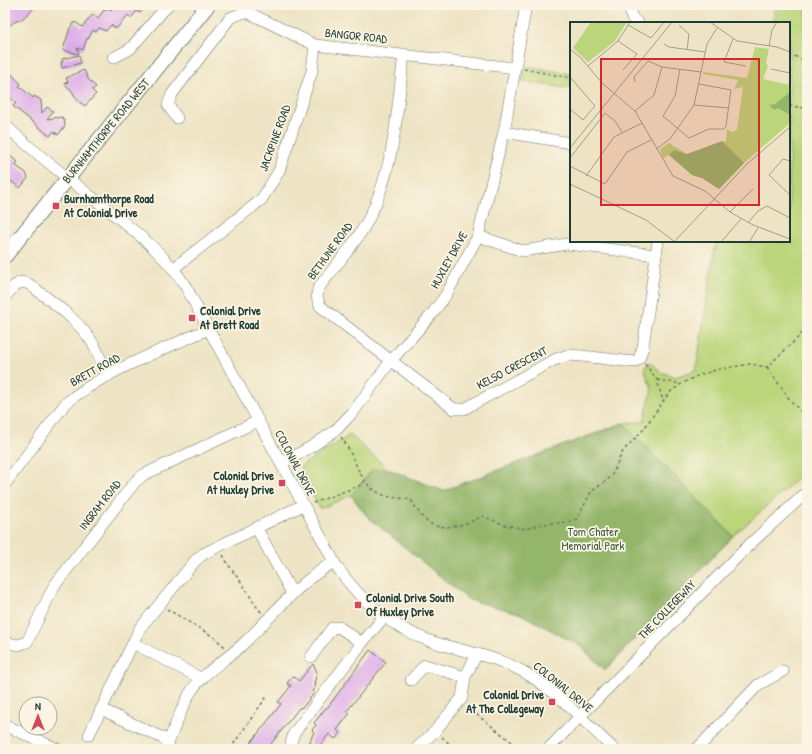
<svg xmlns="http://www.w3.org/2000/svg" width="812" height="754" font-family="'Patrick Hand',sans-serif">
<rect width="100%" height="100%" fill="#fcf5e5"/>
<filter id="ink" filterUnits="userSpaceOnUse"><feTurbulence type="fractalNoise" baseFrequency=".025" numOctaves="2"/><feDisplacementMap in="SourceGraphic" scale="8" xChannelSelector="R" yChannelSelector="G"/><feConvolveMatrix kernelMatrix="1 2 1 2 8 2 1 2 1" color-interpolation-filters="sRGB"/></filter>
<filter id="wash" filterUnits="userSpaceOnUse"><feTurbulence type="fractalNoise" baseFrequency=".012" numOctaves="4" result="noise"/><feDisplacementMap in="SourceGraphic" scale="16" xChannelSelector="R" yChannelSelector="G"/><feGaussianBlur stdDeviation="0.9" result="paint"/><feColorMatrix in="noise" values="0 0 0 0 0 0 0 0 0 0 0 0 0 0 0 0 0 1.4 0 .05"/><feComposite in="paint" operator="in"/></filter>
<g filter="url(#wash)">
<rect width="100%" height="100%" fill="#eee4c5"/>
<g fill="#bbd57a" stroke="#6d8957">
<polygon points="776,5 807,5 807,470 733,536 605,670 579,645 519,613 468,599 367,516 351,495 320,509 300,469 301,466 350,435 388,469 443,491 623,423 644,422 652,388 644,369 649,362 661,372 675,377 696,370 716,241 789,241 789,23 772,23"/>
<polygon points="525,66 571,74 571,89 522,81"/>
</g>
<polygon fill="#94b66a" stroke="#5a7a4f" points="623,423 733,536 605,670 579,645 519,613 469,600 367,516 351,495 373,469 388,469 443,491"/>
<g id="blocks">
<g fill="#ddaaea">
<polygon points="5,5 37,5 22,19 14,22 5,29"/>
<polygon points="116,5 142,5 144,8 140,13 137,11 131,18 128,15 116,29 111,25 106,31 99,28 96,32 93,30 88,39 87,38 83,50 77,48 79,54 63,50 70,28 75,22 82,27 93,14 98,18 104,10 108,8 111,10"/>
<polygon points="79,55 81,63 62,68 61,62 63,62 62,59"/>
<polygon points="5,67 21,84 19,86 33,98 34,96 41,100 42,113 47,107 53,111 47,119 62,117 64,119 65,126 58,135 54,131 50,136 13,106 16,103 5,93"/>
<polygon points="84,70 88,79 96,87 92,90 96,94 85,106 78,101 70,88 68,89 65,83 68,82 66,78"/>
<polygon points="5,152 18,162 15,165 26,173 28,178 20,188 5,177"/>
<polygon points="370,650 386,662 347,711 350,713 337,730 341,733 335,739 329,734 317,749 313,749 310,741 314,732 312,730 316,725 314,723 325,709 328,707"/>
<polygon points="313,664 317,672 314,684 316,686 312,691 314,693 303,707 299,708 267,749 246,749 281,704 278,702 291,686 287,683 293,676 299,681"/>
</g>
</g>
</g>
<g filter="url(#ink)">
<use href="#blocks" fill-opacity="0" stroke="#677767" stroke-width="1"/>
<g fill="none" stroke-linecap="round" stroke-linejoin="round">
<g stroke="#677767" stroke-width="12">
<g id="minor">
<path d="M631,5C630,14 630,18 638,23"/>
<path d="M404,54C397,110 395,169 368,220C355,246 334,266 318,289L317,297L320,306L454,409H464L554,360L568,355L582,356L634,362L639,359L643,347L658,241"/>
<polyline points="113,58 130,49 168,5"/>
<polyline points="177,118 168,105 172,94 230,18 242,13 249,13 315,45 515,68"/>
<path d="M5,125C38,156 75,184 111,212C139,235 167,256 186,287L337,567C360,600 391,627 430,641C460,651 493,655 522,671C558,691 584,722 614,749"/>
<polyline points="504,132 571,143"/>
<polyline points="478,236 523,251 567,244 656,255"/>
<polyline points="174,268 261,200 279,171 312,71 315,45"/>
<path d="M5,297L14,286L21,282L29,284C52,302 78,319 94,345C99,355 103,366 108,376"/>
<polyline points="281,464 314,445 336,430 354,411 390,362 432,314 446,295 478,236 504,132 526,5"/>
<path d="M5,484L65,404C102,372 163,350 208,329"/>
<polyline points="257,529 292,593"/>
<polyline points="5,642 18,645 27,642 54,586 135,482 143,475 258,421"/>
<polyline points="133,643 202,679"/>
<polyline points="311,657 332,628 339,627 362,643"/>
<polyline points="411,680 425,665 465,677"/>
<polyline points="101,709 169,741"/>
<polyline points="5,725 57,749"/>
<polyline points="89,735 140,628 195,561 203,554 303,505"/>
<polyline points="291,743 294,733 362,643 384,617"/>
<path d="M166,749C172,733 183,704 192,690C204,672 226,660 242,645C272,617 297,583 334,562"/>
<polyline points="416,749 435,731 462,698 465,677 477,654"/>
<polyline points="548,749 750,544 807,492"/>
<polyline points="697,749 758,685 783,671"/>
</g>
</g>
<g stroke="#677767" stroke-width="16">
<polyline id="major" points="5,256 208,5"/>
</g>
<g stroke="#677767" stroke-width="1.5" stroke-dasharray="3 3" stroke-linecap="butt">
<polyline points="789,54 807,61"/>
<polyline points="524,69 571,78"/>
<polyline points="789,106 807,108"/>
<polyline points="645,364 657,380 663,401"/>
<polyline points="767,367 790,400 807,418"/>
<polyline points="657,380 681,384"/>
<path d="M341,437C357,458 358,487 386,496C394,498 403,498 411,500C417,509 422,519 431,524C446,531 470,523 483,516L505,525L525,529L542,524L569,522L577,519L591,492L611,477L623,451L643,430L669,393L681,384L699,375L720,369L750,364L767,367L807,329"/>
<polyline points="313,503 359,486 364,482"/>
<path d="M223,555C228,565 234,573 241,582C249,593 252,602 262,613"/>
<polyline points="167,609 214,637 226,648"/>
<polyline points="467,707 521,749"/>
<polyline points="442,737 455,749"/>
<polyline points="85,749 87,743"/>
<polyline points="230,749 267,696"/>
</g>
<use href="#minor" stroke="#fff" stroke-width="11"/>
<use href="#major" stroke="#fff" stroke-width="14"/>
</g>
</g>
<g fill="#d1495b" stroke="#fcf5e5" stroke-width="1.5">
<rect x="52" y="202" width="8" height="8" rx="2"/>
<rect x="188" y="314" width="8" height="8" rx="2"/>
<rect x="278" y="479" width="8" height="8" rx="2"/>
<rect x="354" y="601" width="8" height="8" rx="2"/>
<rect x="548" y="698" width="8" height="8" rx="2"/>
</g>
<g text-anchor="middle" stroke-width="3.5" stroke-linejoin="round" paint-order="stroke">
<g font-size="12" fill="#1f3d34" stroke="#fcf5e5">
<text transform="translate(356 36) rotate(6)" y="4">BANGOR ROAD</text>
<text transform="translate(106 131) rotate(-51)" y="4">BURNHAMTHORPE ROAD WEST</text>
<text transform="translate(275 138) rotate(-70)" y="4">JACKPINE ROAD</text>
<text transform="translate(330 251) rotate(-54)" y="4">BETHUNE ROAD</text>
<text transform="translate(449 260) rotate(-61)" y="4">HUXLEY DRIVE</text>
<text transform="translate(512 368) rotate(-28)" y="4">KELSO CRESCENT</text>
<text transform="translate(95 370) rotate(-29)" y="4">BRETT ROAD</text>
<text transform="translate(295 463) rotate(62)" y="4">COLONIAL DRIVE</text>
<text transform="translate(100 505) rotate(-52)" y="4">INGRAM ROAD</text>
<text transform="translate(667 610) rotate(-46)" y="4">THE COLLEGEWAY</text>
<text transform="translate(563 687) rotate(39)" y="4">COLONIAL DRIVE</text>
</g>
<g font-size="12" font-weight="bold" fill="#1f3d34" stroke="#fcf5e5" text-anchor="start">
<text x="64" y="203">Burnhamthorpe Road<tspan x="64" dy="14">At Colonial Drive</tspan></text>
<text x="200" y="315">Colonial Drive<tspan x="200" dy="14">At Brett Road</tspan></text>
<text x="274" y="480" text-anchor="end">Colonial Drive<tspan x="274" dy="14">At Huxley Drive</tspan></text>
<text x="366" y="602">Colonial Drive South<tspan x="366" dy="14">Of Huxley Drive</tspan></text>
<text x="544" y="699" text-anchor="end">Colonial Drive<tspan x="544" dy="14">At The Collegeway</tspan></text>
</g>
<g font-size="12" fill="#3e5b42" stroke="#fcf5e5">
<text x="593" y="536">Tom Chater<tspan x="593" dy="14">Memorial Park</tspan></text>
</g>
</g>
<g transform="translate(570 22)">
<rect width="220" height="220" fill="#eee4c5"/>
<path d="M21,0H57L45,19L18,40L3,26ZM185,25L199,27L196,41L198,44L193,57L220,63V101L174,141L149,167L132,156L122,153L99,133L93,136L90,127L99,121L117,132L156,119L157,107L162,110L167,108L173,65L164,67L168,58L133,52V50L177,56Z" fill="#bbd57a"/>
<path d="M220,70V93L208,86L204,88L199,83L205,82ZM152,119L174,141L149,167L132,156L122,153L99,133L104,128L117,132Z" fill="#94b66a"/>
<path fill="none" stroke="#9ba18b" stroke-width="1" d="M140,0L167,19L207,25L220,30M58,3L81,16L94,0M109,3L119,12L117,28M163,17L154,40L176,44M48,19L67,32L53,48M94,22L99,25L135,30M199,24L202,8L207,0M0,27L10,35L33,62L65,89L103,154L135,169L160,190L183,203L220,217M18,44L48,19L60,0M110,47L105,74L93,94L119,116L139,107H154L156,104L161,68L129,62M201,47L220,51M0,55L25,84L13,98L0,87M65,60L64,55L78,39L92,45L131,50M124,83L159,86M65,89L84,73L92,45M0,126L102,0M86,127L100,117L124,83L137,22L147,6M0,136L35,91L45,99L52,110M220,139L213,137L199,153L220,173M0,144L35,162L57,130L81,118M16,154L44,115L72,101M0,162L76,198L105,220M160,190L183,167M178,201L188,189L197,184L220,196M104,220L177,142L220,105M151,220L171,197M179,220L188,206"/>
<path fill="#d62828" fill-opacity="0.15" stroke="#d62828" stroke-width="2" d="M31,37H189V183H31Z"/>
<rect width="220" height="220" fill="none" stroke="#1f3d34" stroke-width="2"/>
</g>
<rect width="812" height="754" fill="none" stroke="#fcf5e5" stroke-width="20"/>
<g transform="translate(38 716)"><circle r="19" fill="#fcf5e5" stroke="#a4ab9e"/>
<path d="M0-3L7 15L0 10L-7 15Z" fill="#d1495b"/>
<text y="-6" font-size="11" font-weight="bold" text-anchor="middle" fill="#1f3d34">N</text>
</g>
</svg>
